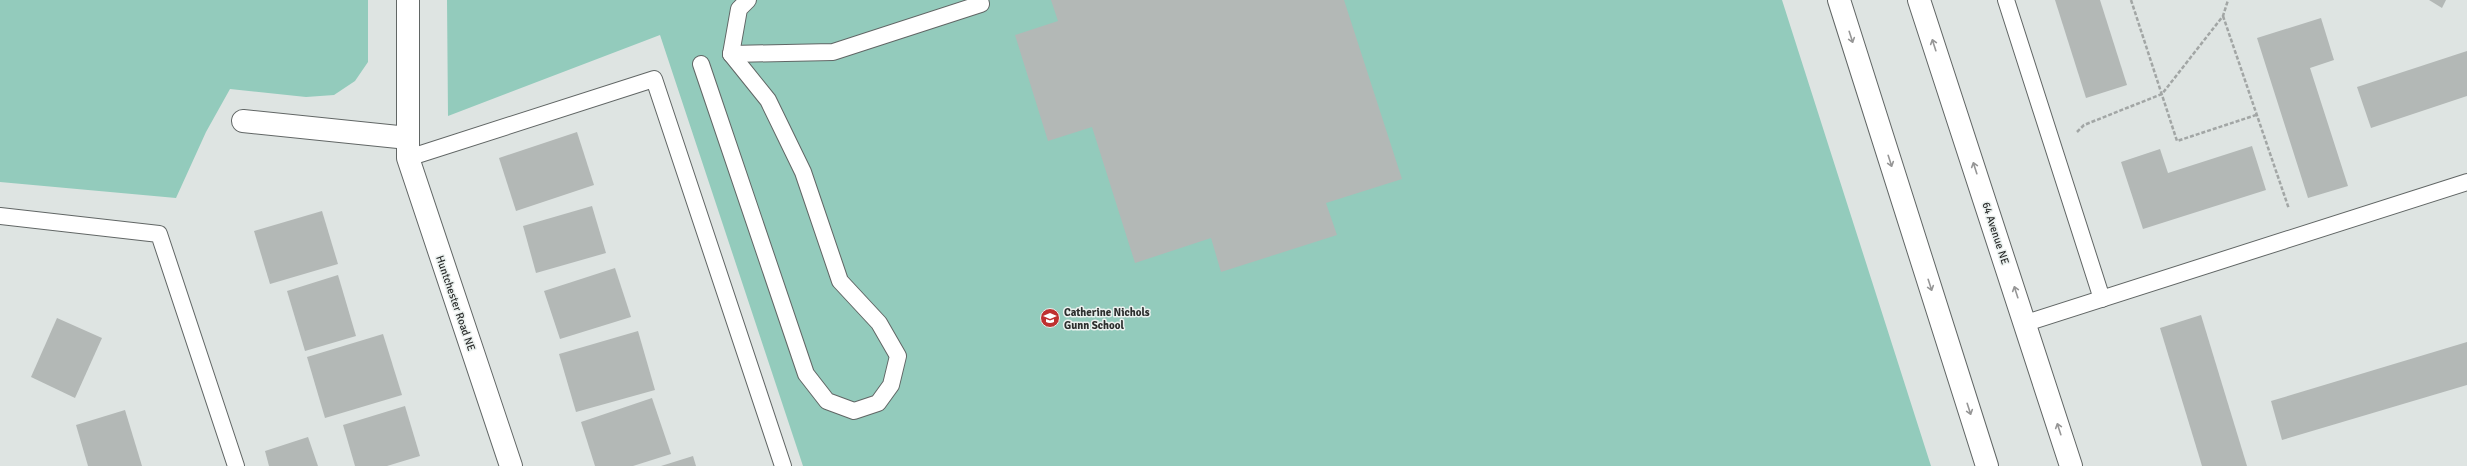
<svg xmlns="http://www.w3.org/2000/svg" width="2467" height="466" font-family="Signika,sans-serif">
<rect width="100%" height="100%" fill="#dee4e2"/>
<g fill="#93cbbc">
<polygon points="0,0 368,0 368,62 355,81 334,95 306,97 230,89 206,132 176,198 0,182"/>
<polygon points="447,0 1782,0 1931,466 803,466 660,35 448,116"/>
</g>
<g fill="#b3b8b6">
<polygon points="1051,0 1344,0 1402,179 1326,203 1337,235 1221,272 1211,238 1135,263 1092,127 1048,141 1015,35 1058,21"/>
<polygon points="2055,0 2100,0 2127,85 2086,98"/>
<polygon points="2429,0 2446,0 2442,8"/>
<polygon points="2321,18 2334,60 2310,68 2348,186 2308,198 2257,38"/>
<polygon points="2467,51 2467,96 2371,128 2357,87"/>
<polygon points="577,132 594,185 516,211 499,158"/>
<polygon points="2252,146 2266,190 2143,229 2121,162 2160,149 2168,173"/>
<polygon points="592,206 606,253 536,273 523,226"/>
<polygon points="322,211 338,264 270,284 254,231"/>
<polygon points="615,268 631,317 560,339 544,291"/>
<polygon points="338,275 356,336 305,351 287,291"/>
<polygon points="2201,315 2247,466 2202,466 2160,328"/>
<polygon points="57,318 102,338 75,398 31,377"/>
<polygon points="638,331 655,390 576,412 559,354"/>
<polygon points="383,334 402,395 325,418 307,357"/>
<polygon points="2467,342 2467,385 2282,440 2271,401"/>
<polygon points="652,398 671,454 633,466 595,466 581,422"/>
<polygon points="405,406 420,456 387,466 355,466 343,425"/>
<polygon points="125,410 142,466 88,466 76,425"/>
<polygon points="308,437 318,466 269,466 265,451"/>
<polygon points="693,456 696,466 661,466"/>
</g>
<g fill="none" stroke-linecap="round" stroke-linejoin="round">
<g stroke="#616665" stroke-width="18">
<g id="lane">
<polyline points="2006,0 2102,299"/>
<polyline points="731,54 833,52 981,4 980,0"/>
<polyline points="731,54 739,9 748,0"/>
<polyline points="701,64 806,374 827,401 854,411 878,403 891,385 898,356 879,323 840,281 803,172 768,100 731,54"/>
<polyline points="408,158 654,79 783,466"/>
<polyline points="0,216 159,234 236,466"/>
<polyline points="2026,323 2467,182"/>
</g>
</g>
<g stroke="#616665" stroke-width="24">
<g id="street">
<polyline points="408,0 408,158 511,466"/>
<polyline points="243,121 408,138"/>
</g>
</g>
<g stroke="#616665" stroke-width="24">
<g id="secondary">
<polyline points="1839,0 1987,466"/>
<polyline points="1919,0 2071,466"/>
</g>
</g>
<g stroke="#a2a6a5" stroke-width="2.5" stroke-dasharray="4 2" stroke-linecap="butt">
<polyline points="2131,0 2177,141 2256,115"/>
<polyline points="2223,16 2289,209"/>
<polyline points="2077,132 2084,125 2162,94 2223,16 2228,0"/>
</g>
<use href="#lane" stroke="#fff" stroke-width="16"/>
<use href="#street" stroke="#fff" stroke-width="22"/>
<use href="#secondary" stroke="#fff" stroke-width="22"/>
</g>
<defs><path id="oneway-shaft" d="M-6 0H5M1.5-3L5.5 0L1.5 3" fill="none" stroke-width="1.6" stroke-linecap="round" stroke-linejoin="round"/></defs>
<g stroke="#969696">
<use href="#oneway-shaft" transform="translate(1851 37) rotate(72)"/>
<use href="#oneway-shaft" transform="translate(1934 45) rotate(-108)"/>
<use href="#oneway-shaft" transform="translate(1890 161) rotate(72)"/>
<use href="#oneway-shaft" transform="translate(1975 168) rotate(-108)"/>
<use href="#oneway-shaft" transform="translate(1930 285) rotate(72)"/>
<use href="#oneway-shaft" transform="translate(2016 292) rotate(-108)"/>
<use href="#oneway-shaft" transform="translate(1969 409) rotate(72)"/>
<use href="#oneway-shaft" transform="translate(2059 429) rotate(-108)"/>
</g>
<defs>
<g id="school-disc" transform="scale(1)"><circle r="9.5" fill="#bf3030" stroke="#ebf1ef"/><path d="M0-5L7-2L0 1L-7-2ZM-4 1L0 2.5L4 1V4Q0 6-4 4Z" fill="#fff"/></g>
</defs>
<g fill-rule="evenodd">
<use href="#school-disc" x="1050" y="318"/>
</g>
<g text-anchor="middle" stroke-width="3" stroke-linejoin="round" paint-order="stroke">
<g font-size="11" fill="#2c2e2d" stroke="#ebf1ef">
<text transform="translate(1996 233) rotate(72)" y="4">64 Avenue NE</text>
<text transform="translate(456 303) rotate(71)" y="4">Huntchester Road NE</text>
</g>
<g font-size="11" font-weight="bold" fill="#2c2e2d" stroke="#ebf1ef" text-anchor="start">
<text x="1064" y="316">Catherine Nichols<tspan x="1064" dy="13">Gunn School</tspan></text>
</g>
</g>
</svg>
